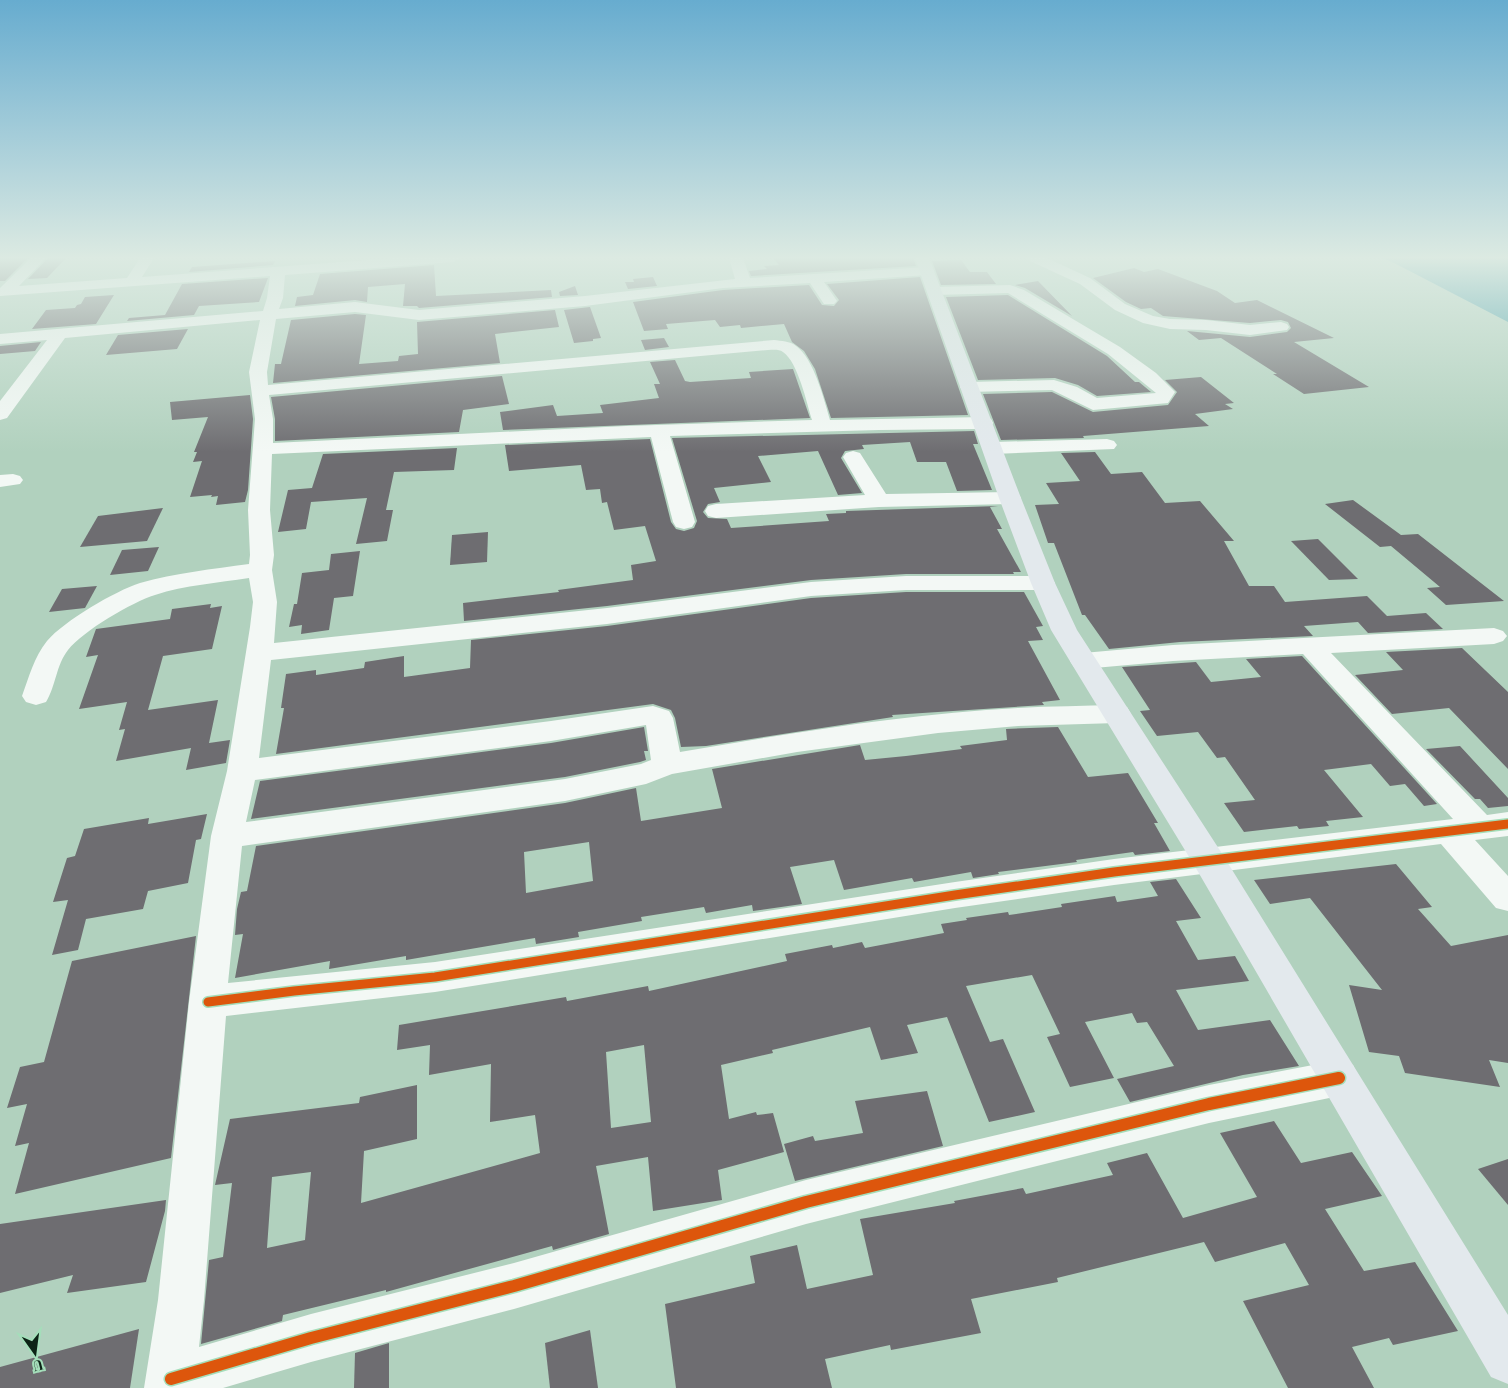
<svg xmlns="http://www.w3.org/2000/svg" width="1508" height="1388" font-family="'Playfair Display',serif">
<rect width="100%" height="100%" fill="#b1d1be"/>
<polygon fill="#479faa" points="1383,258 1508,258 1508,322 1398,265"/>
<g fill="#6e6d71" fill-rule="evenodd">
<polygon points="0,258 28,258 5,281 0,281"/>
<polygon points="48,258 66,258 47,278 28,279"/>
<polygon points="773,258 913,258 916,266 751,276 749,271 767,269 764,266 779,265"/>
<polygon points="961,260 970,272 987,272 996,284 941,285 932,261"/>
<polygon points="275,261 273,265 189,272 192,267"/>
<polygon points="434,265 436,296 551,290 552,297 419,308 417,306 403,306 405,284 368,287 367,302 355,300 295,306 297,297 313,295 320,274"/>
<polygon points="1134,268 1144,272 1158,269 1217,291 1235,303 1257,300 1334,338 1294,342 1369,387 1304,394 1273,374 1277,374 1221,338 1199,340 1187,331 1250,337 1287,332 1291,328 1288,322 1281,320 1250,323 1163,316 1151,308 1141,309 1126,302 1093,278"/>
<polygon points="653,277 657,286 628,289 625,282 634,282 633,279"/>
<polygon points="920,277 968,415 831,418 815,369 804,351 792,342 784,324 741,328 740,325 720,327 715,320 666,324 668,329 644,331 633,302 723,290 809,285 822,305 834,306 839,300 827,284"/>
<polygon points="268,278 259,302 199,306 194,315 127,321 129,318 165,315 182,284"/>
<polygon points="1038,281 1072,316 1025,288 1015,285"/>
<polygon points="575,286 578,295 560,296 559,292"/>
<polygon points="114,295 96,324 32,329 46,310 75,308 77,305 81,304 85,297"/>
<polygon points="1008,295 1107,356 1135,382 1139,382 1151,392 1097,396 1078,385 1055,378 978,380 946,297"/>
<polygon points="590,307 601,338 593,339 593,341 574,343 564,310"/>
<polygon points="555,310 559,327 495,334 500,363 273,383 275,364 281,364 291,320 355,314 366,315 359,364 398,361 399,356 418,354 417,322"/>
<polygon points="188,329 177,349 106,355 118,335"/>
<polygon points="664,338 669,347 645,350 641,340"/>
<polygon points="41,342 35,351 0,354 0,346"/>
<polygon points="675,360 685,381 690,382 751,378 749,372 793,369 810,418 503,430 500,412 553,405 557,416 603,413 600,405 659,398 654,384 660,384 650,362"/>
<polygon points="502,376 509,404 463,410 459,432 275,441 275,419 271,397"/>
<polygon points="1201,377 1234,403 1225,404 1233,409 1195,414 1209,426 1083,436 1084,438 1001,440 983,394 1052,392 1093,412 1168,405 1177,392 1165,380"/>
<polygon points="250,395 253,419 248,490 245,502 216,505 218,496 211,497 212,495 190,497 202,461 193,462 197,452 194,452 208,417 172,420 170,402"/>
<polygon points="974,431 978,444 973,444 992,490 957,491 946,462 917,462 910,442 862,445 864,449 845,451 841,458 862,493 838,495 818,451 758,456 771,482 714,488 720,502 708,504 703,512 708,518 727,519 731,528 829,521 826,514 846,513 846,511 998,506 990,507 1002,529 997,529 1021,572 1013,572 1014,574 906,574 811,580 607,606 464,621 463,603 559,592 558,590 633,580 631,565 656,561 645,526 614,530 607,502 602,503 600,489 586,490 581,465 509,471 505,445 650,439 671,522 676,529 684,531 694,528 697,521 672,438"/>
<polygon points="457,448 454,470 394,472 386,510 393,510 387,541 356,544 367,498 311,502 306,529 278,532 288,490 312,488 323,454"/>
<polygon points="1095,452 1111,474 1142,472 1165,503 1200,501 1234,541 1224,541 1249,586 1274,586 1285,602 1367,596 1387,616 1426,613 1443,629 1368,633 1358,622 1304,626 1313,636 1180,642 1109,649 1085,615 1082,615 1054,543 1048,543 1035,505 1059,504 1046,483 1080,481 1061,453"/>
<polygon points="1353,500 1401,535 1418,534 1504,601 1446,605 1427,588 1440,587 1391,546 1380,547 1325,504"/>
<polygon points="163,508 147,541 80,547 98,516"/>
<polygon points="488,532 487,562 450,565 452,535"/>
<polygon points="1318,539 1358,579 1329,580 1291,541"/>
<polygon points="159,547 148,571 110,575 122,550"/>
<polygon points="360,551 353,596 334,598 329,630 301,634 302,625 289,627 294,604 297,604 302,573 329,570 331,554"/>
<polygon points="97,586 85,608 49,612 62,589"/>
<polygon points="906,592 1024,592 1043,626 1036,627 1043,640 1028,641 1060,700 1042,702 1044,705 892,715 893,717 706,746 681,747 675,718 671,710 653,704 276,754 284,708 281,708 286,674 316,670 316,675 364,668 365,662 404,656 404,677 470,668 471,640 607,626 811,598"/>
<polygon points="211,604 210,608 222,606 212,649 163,656 148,710 218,700 209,743 230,740 226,763 186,770 191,748 116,761 125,729 119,730 127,702 79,709 98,655 86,657 96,629 170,619 172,609"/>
<polygon points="1462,648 1508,692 1508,769 1449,708 1392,714 1355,675 1403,670 1386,652"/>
<polygon points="1302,656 1437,804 1424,806 1405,784 1390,786 1371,764 1324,770 1363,817 1326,821 1329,826 1299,829 1297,826 1244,832 1224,803 1255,800 1225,757 1217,758 1198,732 1157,736 1140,711 1150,710 1122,667 1196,662 1211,682 1261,677 1246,659"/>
<polygon points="644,727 648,751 644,751 646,760 640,762 565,777 251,819 260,781 551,743"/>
<path d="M1058,727L1088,777L1128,773L1158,823H1154L1170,851L1135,855L1133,852L1076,860L1077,862L998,872L999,874L973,878L971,872L914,882L912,878L844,890L834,860L790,867L802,904L753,911L752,905L706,913L704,907L641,917L642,921L578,932L579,937L536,944L535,938L406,960V956L329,969L330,961L235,978L243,934L235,935L237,909L241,892L247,891L256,846L565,803L636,788L641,821L722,808L712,769L860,745L865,760L906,756L962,749L960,746L1007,740L1006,729ZM589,842L593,881L526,893L524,852Z"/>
<polygon points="1460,746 1508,798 1508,806 1488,808 1480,799 1475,799 1426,749"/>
<polygon points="207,814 201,839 196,840 188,883 148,891 143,909 86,919 78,950 52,955 68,900 53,902 67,858 75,856 84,829 149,818 148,824"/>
<polygon points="1396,864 1432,907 1418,909 1451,946 1508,935 1508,1063 1489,1060 1500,1087 1405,1073 1399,1056 1369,1052 1349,985 1382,990 1310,898 1270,904 1254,880"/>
<path d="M1176,879L1201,918L1176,921L1198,960L1235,956L1249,981L1176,990L1198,1030L1270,1020L1299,1066L1243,1075L1130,1102L1117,1079L1174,1066L1147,1022L1137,1023L1132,1013L1085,1022L1114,1078L1070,1087L1047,1037L1060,1034L1032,975L966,986L990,1042L1003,1039L1035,1112L989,1122L947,1017L907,1025L918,1053L881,1060L870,1027L772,1050L773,1053L721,1065L729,1119L756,1112L757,1115L773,1113L784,1152L718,1170L722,1200L653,1211L648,1157L596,1166L609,1234L553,1250L552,1246L386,1292V1290L283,1315L282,1321L201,1344L209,1260L223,1257L232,1183L215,1185L230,1119L359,1103L360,1097L417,1085V1139L364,1151L361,1203L540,1153L535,1115L490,1122L491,1064L429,1075L430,1045L397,1050L399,1025L566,997L567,1001L648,986L649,991L787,961L785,954L832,945L833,948L862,942L865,948L944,933L941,924L967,920L966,918L1008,912L1009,915L1062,907L1061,904L1115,896L1117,902L1158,896L1150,882ZM644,1045L651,1122L611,1128L606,1052ZM311,1172L305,1240L267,1248L272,1177Z"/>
<polygon points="196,936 171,1158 15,1194 29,1143 15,1146 27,1104 7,1108 20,1067 44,1062 72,961"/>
<polygon points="927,1091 943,1146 795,1181 784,1144 813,1136 815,1141 863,1133 855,1101"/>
<polygon points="1274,1121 1301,1163 1352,1152 1382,1196 1325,1209 1364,1271 1415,1262 1458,1331 1393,1345 1389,1338 1352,1347 1374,1388 1288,1388 1243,1301 1309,1285 1285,1243 1215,1262 1204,1242 1057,1278 1058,1282 971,1299 981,1333 891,1350 890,1345 825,1359 832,1388 676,1388 665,1304 755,1283 750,1256 797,1245 807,1289 873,1275 860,1219 955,1203 954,1201 1023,1188 1026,1194 1113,1175 1107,1163 1147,1153 1183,1218 1257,1197 1220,1133"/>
<polygon points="1508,1159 1508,1205 1478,1169"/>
<polygon points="166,1200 165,1211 146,1282 67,1293 73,1275 0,1293 0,1224"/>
<polygon points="139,1329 130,1388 0,1388 0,1367"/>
<polygon points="590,1330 598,1388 550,1388 545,1343"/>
<polygon points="389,1343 389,1388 354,1388 355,1353"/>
</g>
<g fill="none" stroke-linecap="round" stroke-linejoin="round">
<g fill="#f3f8f5" fill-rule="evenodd">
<path d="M31,258H46L19,286L127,278L140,258H154L142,277L395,258H460L453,262L285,275L283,298L279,309L355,302L419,310L585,296L735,279L729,258H743L750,278L927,267L932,268L934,271L932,274L927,275L824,282L837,301L834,304H824L810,283L723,288L585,306L419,320L355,312L276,319L267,372L268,385L774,340C781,341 790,341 796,346C814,359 824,399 830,420L984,417L991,419L993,423L991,427L984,429L879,430L670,436L695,522L692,527L684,529L676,527L673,522L651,437L272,454L270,510L274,555L272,570L277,602L274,643L607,608L811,582L906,576H1043L1051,578L1055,583L1051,588L1043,590H906L811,596L607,624L271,660L259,758L551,721L653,706L669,711L673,718L680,752C792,733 905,714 1018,708C1051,706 1084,706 1117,705L1127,707L1131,714L1127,721L1117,723L1018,726L938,733L797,752L672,774L646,784L565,801L242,846L228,983L435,962L955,882L1114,859L1453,819L1303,654L1173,661L1083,669L1074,667L1070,661L1074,655L1083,653L1173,645L1494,628L1503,631L1507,636L1503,641L1494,644L1331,653L1487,815L1508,812V836L1475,840L1508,876V911L1496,908L1441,844L1114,885L955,908L435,992L226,1016L204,1300L199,1347L311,1314L514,1263L806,1180L1209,1085L1339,1060L1353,1065L1359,1078L1353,1091L1339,1096L1209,1123L806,1224L514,1309L311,1362L223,1388H144L158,1300L189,1002L211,836L227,771L250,627L253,602L249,578C218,583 185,585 155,595C132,602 83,631 68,650C56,665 56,686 46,702L36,705L26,702L22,696C29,677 34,657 47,641C64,621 115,591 140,583C175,573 213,569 249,564L250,555L248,510L255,419L249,372L260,320L65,338L7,418L0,420V401L47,340L0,344V334L263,311L267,298L270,276L0,296V288ZM768,350C773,350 779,349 783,352C798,362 807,404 812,420L626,426L273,443V419L269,395ZM646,725L651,760L641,764L565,779L246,822L255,780L551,741Z"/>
<polygon points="1028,258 1047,258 1090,278 1125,304 1153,316 1170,319 1206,320 1250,325 1281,322 1287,324 1289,327 1287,330 1250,335 1206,330 1170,329 1143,323 1115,310 1080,284 1030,261"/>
<polygon points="1010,285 1024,290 1120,347 1156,373 1175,392 1168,403 1093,410 1052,390 969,392 963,391 960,387 963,383 969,382 1054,380 1077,387 1097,398 1156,393 1108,354 1008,293 934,295 929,294 927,291 929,288 934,287"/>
<polygon points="1107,439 1114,441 1117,445 1114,449 993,454 986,452 983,448 986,444 993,442"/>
<polygon points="853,451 860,453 886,494 1010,492 1018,493 1021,498 1018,503 1010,504 879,507 716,518 708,516 705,511 708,506 716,504 865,495 843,457 846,453"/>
<polygon points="13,474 20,476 23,480 20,484 0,487 0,475"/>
</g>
<polygon fill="#e3e9ed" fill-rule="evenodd" points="915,258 929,258 1021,498 1055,583 1077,630 1221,852 1508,1315 1508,1384 1491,1377 1197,870 1051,630 1031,583 999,498"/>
<g stroke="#a4deba" stroke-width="12">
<polyline id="cycleway-far1" points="208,1002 294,991 435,977 955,895 1114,872 1508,824"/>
</g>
<g stroke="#a4deba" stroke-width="15">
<polyline id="cycleway" points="171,1379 311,1338 514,1286 806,1202 1209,1104 1339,1078"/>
</g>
<use href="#cycleway-far1" stroke="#dd560c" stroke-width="9"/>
<use href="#cycleway" stroke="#dd560c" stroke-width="12"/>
</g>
<linearGradient id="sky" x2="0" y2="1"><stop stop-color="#67accf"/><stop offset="0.57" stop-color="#dceae2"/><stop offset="1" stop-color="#dceae2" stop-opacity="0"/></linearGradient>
<rect width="1508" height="452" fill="url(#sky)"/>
<g transform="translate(35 1353) rotate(166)" stroke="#a4deba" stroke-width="4" paint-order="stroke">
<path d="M0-4L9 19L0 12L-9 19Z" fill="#0c2316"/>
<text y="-8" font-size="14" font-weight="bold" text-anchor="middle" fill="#0c2316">U</text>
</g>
</svg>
